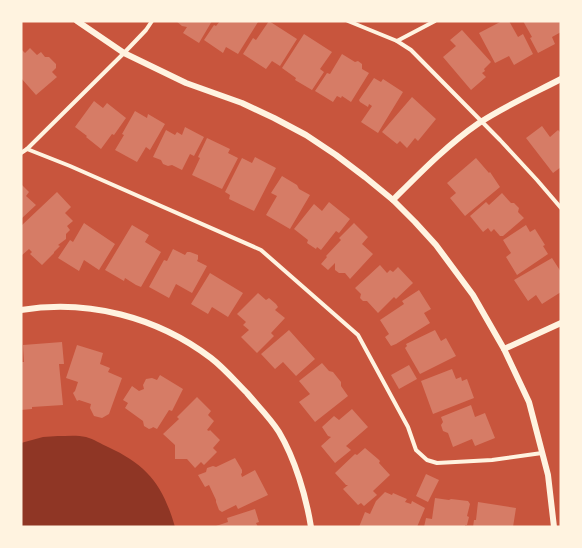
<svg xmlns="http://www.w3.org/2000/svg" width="582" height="548" font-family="'Sofia Sans Condensed',sans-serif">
<rect width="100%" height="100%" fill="#c8553d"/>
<path fill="#8f3625" d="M58,436C67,436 78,435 86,437C94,439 101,444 108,447C147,465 163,485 175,527H21V443L43,437Z"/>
<g fill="#d67c66">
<polygon points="176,21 212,21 199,43 183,33 187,27 182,26"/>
<polygon points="220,21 257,21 258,22 238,54 226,47 223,53 204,40 214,25 216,26"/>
<polygon points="269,21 297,39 280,66 272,61 266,69 243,54 253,38 256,40"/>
<polygon points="502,21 509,21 518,37 523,34 533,54 514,65 509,56 495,63 479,33"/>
<polygon points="523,21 559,21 561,24 561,32 552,37 555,44 538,53 530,38 532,37"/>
<polygon points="462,30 491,62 484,69 485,71 482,73 486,77 471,90 443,57 456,46 450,40"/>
<polygon points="304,34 332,52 320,69 324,72 312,90 295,80 296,78 282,68"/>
<polygon points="30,48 37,55 41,52 45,57 49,57 56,64 56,68 52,72 57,77 36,95 21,78 21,49 25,53"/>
<polygon points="342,54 355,62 358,61 362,64 362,69 369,73 351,102 342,96 341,98 337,96 333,102 315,91 327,73 330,74"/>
<polygon points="374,78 381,82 383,79 403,92 378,133 361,122 372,106 369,104 368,107 360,102 359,100"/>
<polygon points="412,97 436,119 418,141 415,138 407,148 400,141 397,144 382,132"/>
<polygon points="94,101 103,108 107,103 126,118 114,135 112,134 101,149 86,137 87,136 75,127"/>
<polygon points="135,111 147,118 148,114 165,124 150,150 146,147 137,162 115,150 124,135 122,134"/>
<polygon points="542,126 550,137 558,130 561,133 561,167 553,173 526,138"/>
<polygon points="185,127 204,137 194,156 190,154 182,170 172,165 168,166 163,164 161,160 153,157 166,130 175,135 177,132 182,135"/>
<polygon points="207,138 230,149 228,153 238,158 222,189 192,175 200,158 198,157"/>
<polygon points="255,157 276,168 254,211 229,199 230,195 225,192 242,158 252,163"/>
<polygon points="476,158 489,173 490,172 500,187 465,216 450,198 456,193 447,183"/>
<polygon points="282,176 297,185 299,189 310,195 290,229 266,215 277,196 271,193"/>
<polygon points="21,184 29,192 26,196 36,205 21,219"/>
<polygon points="57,192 71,207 65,213 73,221 67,226 70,230 66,234 66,239 58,245 60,246 54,252 54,253 42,265 30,254 32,252 29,249 21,256 21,226"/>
<polygon points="502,193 511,203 514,203 519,208 518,212 524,218 503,236 500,236 494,229 491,232 488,228 483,232 470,216 486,202 489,205"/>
<polygon points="329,202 350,219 339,233 336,231 321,250 317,247 316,249 307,243 308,240 294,229 314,204 322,211"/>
<polygon points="84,223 115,244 99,270 84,260 79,271 58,258 70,240 73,242"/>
<polygon points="354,223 368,237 362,244 373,254 350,279 345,273 339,273 335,270 335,263 328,270 321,264 327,257 326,256 341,240 339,238"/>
<polygon points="132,225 149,235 145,242 161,252 141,287 136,285 125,278 124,281 105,270"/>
<polygon points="526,225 530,232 535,229 545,245 543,246 548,254 517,275 506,257 511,253 503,240"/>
<polygon points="173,249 185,255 187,252 190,252 198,255 198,259 197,261 207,266 192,293 176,284 169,298 149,287 164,260 167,261"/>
<polygon points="552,258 561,272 561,292 542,304 536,295 528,301 514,280"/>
<polygon points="380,265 387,273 390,270 393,272 398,267 413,283 396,299 394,297 378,313 367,301 363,301 360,298 361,294 355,288"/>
<polygon points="210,273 243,293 228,317 212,307 208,314 191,304"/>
<polygon points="419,290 431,309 424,313 430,323 396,344 391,346 385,337 389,334 380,320 404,304 402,301"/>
<polygon points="258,293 266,300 269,298 276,304 278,307 275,310 285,318 271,333 274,336 257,353 241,337 249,330 243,325 246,322 237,314"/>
<polygon points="289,330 315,359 296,376 283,362 275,369 261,354"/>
<polygon points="435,330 441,341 446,338 456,356 420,374 405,348 407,346 406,344"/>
<polygon points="62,342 64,364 59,364 63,405 32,407 32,409 21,410 21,362 24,362 23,345"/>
<polygon points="77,345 103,353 100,364 110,368 108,372 122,378 109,414 102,418 94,416 90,408 91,404 79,400 77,401 73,393 75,391 78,382 66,378"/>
<polygon points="322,363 329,371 333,372 341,382 341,386 348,396 315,422 299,402 310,394 299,381"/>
<polygon points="409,365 417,379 399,389 391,375"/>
<polygon points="452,369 456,379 461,377 462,381 467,379 474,398 433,414 421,381"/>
<polygon points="160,375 183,389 172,411 169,410 157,429 153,427 152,428 149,429 144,426 143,421 125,408 128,403 123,400 132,386 139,391 144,389 143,385 146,379 152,378 157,380"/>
<polygon points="197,397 211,411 208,415 214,421 207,430 209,431 210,430 220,440 213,448 217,452 204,465 201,462 195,468 187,459 175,459 175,445 163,434 179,419 177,417"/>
<polygon points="471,405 475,417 485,413 495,438 475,446 472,439 453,447 448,433 443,431 441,425 443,422 441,417"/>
<polygon points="352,409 368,427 346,446 351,450 335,463 321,446 331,437 328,436 322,427 334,416 339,420"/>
<polygon points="365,448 378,459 380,461 379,463 390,475 373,491 377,495 364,506 361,503 358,505 343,489 348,485 346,485 335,473 355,454 357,455"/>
<polygon points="235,458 242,470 242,473 241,474 242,477 255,470 268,495 238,509 236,505 222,512 219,510 216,502 216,500 209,485 205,487 198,475 206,472 207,468 213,466 216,467"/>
<polygon points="426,474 439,480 428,502 416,496"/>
<polygon points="385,492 392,495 393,493 407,499 405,502 411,504 412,501 425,508 417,527 359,527 365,512 370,514 376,501"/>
<polygon points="435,498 449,500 451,499 468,501 470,504 467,516 469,517 467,525 465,525 465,527 424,527 426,518 432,519"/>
<polygon points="478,502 516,508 513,527 473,527 474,520 476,520"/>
<polygon points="255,509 259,522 256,523 258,527 213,527 228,522 227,518"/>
</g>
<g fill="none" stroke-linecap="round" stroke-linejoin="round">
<g stroke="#fff3e0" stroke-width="4">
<polyline points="348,21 397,41 411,50 500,140 537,180 561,208"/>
<polyline points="397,41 435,21"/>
<polyline points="27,149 70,166 261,250 358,335 408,427 416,450 427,460 437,463 492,460 542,453"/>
<polyline points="21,153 27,149 124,53 146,30 152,21"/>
</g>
<g stroke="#fff3e0" stroke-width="6">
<polyline points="77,21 124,53 186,83 242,103 274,118 306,135 336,155 365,177 393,200 415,222 436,245 473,295 504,349 529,402 548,475 554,527"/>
<path d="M393,200C420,173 447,145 479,123C505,106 534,93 561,79"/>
<path d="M21,310C88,299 157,317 211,358C224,368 235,381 247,393C257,405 271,419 279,432C295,459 306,496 311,527"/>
<polyline points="504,349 561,323"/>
</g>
</g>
<rect width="582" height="548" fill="none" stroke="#fff3e0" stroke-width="45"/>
</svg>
